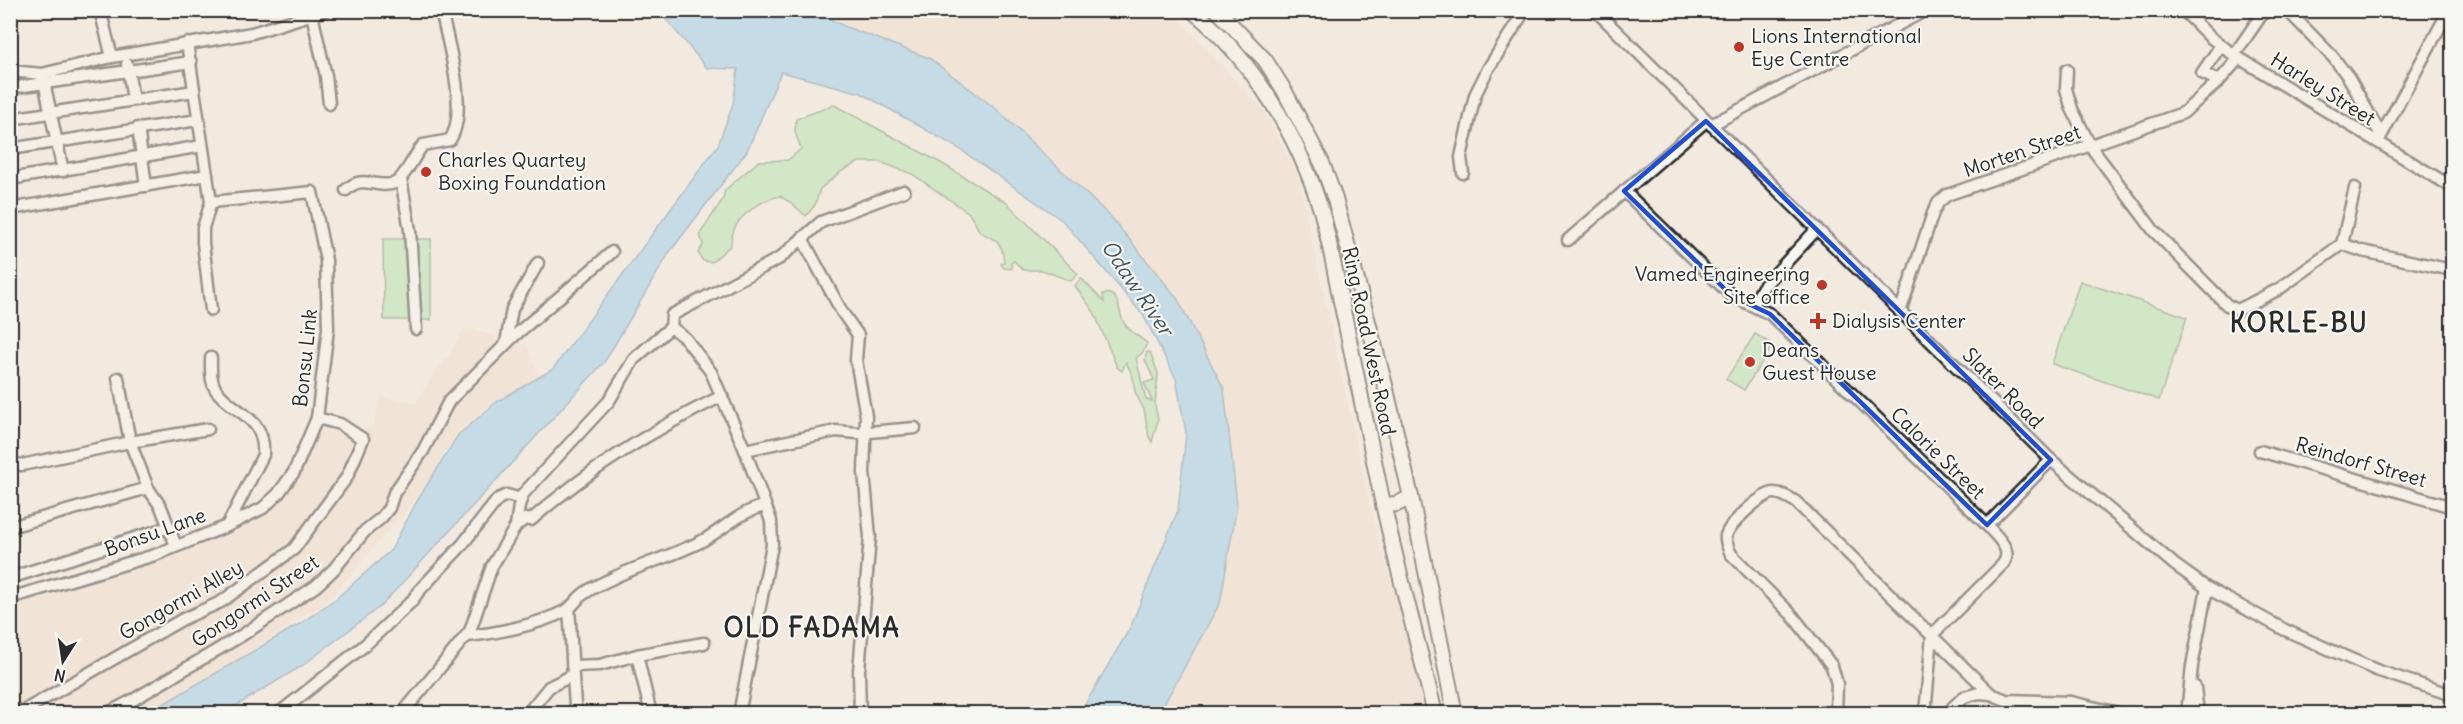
<svg xmlns="http://www.w3.org/2000/svg" width="2463" height="724" font-family="Delius,sans-serif">
<rect width="100%" height="100%" fill="#f3eadf"/>
<filter id="ink" filterUnits="userSpaceOnUse"><feTurbulence type="fractalNoise" baseFrequency=".0167" numOctaves="2"/><feDisplacementMap in="SourceGraphic" scale="12" xChannelSelector="R" yChannelSelector="G"/><feConvolveMatrix kernelMatrix="1 2 1 2 8 2 1 2 1" color-interpolation-filters="sRGB"/></filter>
<g filter="url(#ink)">
<g fill="#efdbc9">
<polygon points="813,11 1171,11 1264,111 1298,177 1376,532 1416,668 1426,713 1159,713 1220,603 1177,298 1111,217 995,108"/>
<polygon points="464,328 527,345 541,382 484,409 459,431 442,456 425,487 330,599 154,713 11,713 10,597 212,531 261,506 297,468 320,419 339,422 363,432 374,424 380,396 416,403 433,375 449,356"/>
</g>
<g fill="#aae4a9" stroke="#6a886a" stroke-width="1.5">
<path d="M834,105L941,163L1007,203L1078,274L1071,281L1042,270H1023L1014,261L1011,263L1012,269L1004,268L1001,264L1004,263L1002,249L997,241L980,232L969,213L912,174L880,162H859L842,171L820,189L815,205L806,216L790,202L780,196C758,201 730,220 731,245L712,262L703,261L698,253L703,245L700,234L723,199L725,190L759,161L788,160L801,149L795,132L796,119Z"/>
<polygon points="383,239 431,239 431,320 384,320"/>
<path d="M1081,278L1104,302L1103,294C1121,290 1118,314 1124,323C1129,331 1139,337 1147,343L1143,352L1136,358L1146,400L1152,401L1144,383L1154,380L1145,360L1147,352H1150L1158,373L1155,405L1158,420L1152,442L1149,437L1144,410L1135,392L1133,377L1126,362L1122,371L1117,367L1094,312L1075,286Z"/>
<polygon points="2080,281 2187,317 2159,400 2052,364"/>
<polygon points="1755,334 1773,345 1744,390 1726,379"/>
</g>
<polygon fill="#8ecdef" stroke="#668ca1" stroke-width="1.5" points="785,10 789,13 793,11 813,11 846,27 929,58 995,108 1111,217 1177,298 1224,389 1237,505 1220,603 1159,713 1080,713 1130,628 1178,510 1186,433 1176,379 1143,315 1063,221 958,148 861,93 781,72 747,151 669,253 605,361 382,605 302,666 224,713 148,713 301,623 338,597 391,550 417,501 458,435 498,401 553,369 718,145 733,104 738,69 707,68 659,11"/>
<g fill="none" stroke-linecap="round" stroke-linejoin="round">
<g stroke="#2b2b2b" stroke-width="15">
<g id="minor">
<polyline points="100,10 112,57"/>
<polyline points="311,10 326,76 329,104"/>
<polyline points="1595,10 2051,460 2175,565 2207,588 2285,630 2376,670 2452,695"/>
<polyline points="2183,10 2210,37 2234,55 2452,187"/>
<polyline points="2287,10 2333,57 2349,78 2381,135"/>
<polyline points="187,43 211,202 203,228 203,243 211,310"/>
<polyline points="2234,55 2265,10"/>
<polyline points="127,64 133,99"/>
<polyline points="2067,70 2066,89 2072,109 2091,147 2154,231 2227,305 2238,310 2279,289 2342,244 2355,188"/>
<polyline points="10,71 42,74 112,57 252,33 326,10"/>
<polyline points="43,77 63,171"/>
<polyline points="2219,81 2202,73 2221,45"/>
<polyline points="10,88 191,62"/>
<polyline points="10,119 194,91"/>
<polyline points="1711,125 1926,10"/>
<polyline points="138,128 146,186"/>
<polyline points="2380,138 2449,10"/>
<polyline points="10,149 198,120"/>
<polyline points="1463,173 1461,157 1475,95 1488,69 1525,10"/>
<polyline points="10,179 202,146"/>
<polyline points="401,179 410,230 416,329"/>
<path d="M346,190C364,173 375,190 395,183C404,179 415,154 423,145L450,140C469,111 448,44 441,10"/>
<path d="M1624,191L1732,296L1770,314L1987,525C1996,537 2014,549 2003,564L1932,635L1925,714"/>
<polyline points="10,209 207,175"/>
<polyline points="802,238 842,312 858,335 856,360 866,416 864,472 870,537 859,671 860,714"/>
<polyline points="1568,240 1706,121"/>
<polyline points="2342,244 2362,251 2452,270"/>
<polyline points="1753,305 1763,287 1816,230"/>
<polyline points="1900,312 1933,213 1938,203 1947,195 2183,113 2219,81 2239,58"/>
<polyline points="671,327 686,339 711,372 745,450 771,521 772,545 739,714"/>
<polyline points="506,343 512,309 538,263"/>
<path d="M211,358C211,369 210,381 216,390C234,414 266,416 263,455L227,526"/>
<polyline points="118,378 130,442 208,429"/>
<polyline points="745,450 836,431 858,433 915,428"/>
<polyline points="2260,451 2452,507"/>
<polyline points="10,463 22,465 130,442 148,488 161,507 176,546"/>
<polyline points="1987,525 2051,460"/>
<polyline points="516,526 519,506 523,494 609,401 634,359 671,327 672,315 780,258 821,222 904,191"/>
<polyline points="10,527 148,488"/>
<polyline points="10,578 169,527"/>
<polyline points="10,598 155,555 227,526 263,508 278,494 294,472 317,418 328,329 326,260 312,192 211,202"/>
<path d="M569,609C572,644 572,679 576,714"/>
<path d="M467,636C495,634 540,624 565,611C572,608 575,601 581,596C590,588 603,583 613,578C642,564 673,556 702,541C723,530 740,511 765,506"/>
<polyline points="637,655 651,714"/>
<polyline points="573,666 600,665 637,655 704,643"/>
<polyline points="2195,687 2198,714"/>
<polyline points="18,714 183,619 221,602 294,549 347,477 363,439 340,424 317,418"/>
<polyline points="106,714 133,700 244,634 316,586 334,569 365,531 381,518 389,508 394,493 423,451 449,401 513,337 612,252"/>
<polyline points="278,714 365,645 412,601 418,592 462,545 498,499 507,495 521,499"/>
<path d="M402,714L470,631L492,566L516,526L525,519L531,520C588,470 654,429 722,396"/>
<polyline points="527,714 549,687 571,676"/>
<path d="M1836,714L1837,684L1832,666L1792,615L1731,554C1729,549 1725,543 1726,536C1728,525 1762,493 1774,493C1782,493 1789,498 1796,502L1991,694"/>
<polyline points="1950,714 1953,707 1964,697 1979,693 1991,694 2006,700 2071,702 2123,714"/>
<polyline points="2187,714 2192,666 2207,588"/>
</g>
</g>
<g stroke="#2b2b2b" stroke-width="18">
<g id="major">
<path d="M1192,10C1253,60 1298,135 1321,210C1331,246 1337,284 1345,320C1356,375 1368,430 1379,485C1395,562 1417,637 1435,714"/>
<polyline points="1217,10 1265,60 1284,90 1322,163 1335,199 1385,385 1411,497 1455,714"/>
<polyline points="1383,505 1397,504 1411,497"/>
</g>
</g>
<use href="#minor" stroke="#f6f6f2" stroke-width="10"/>
<use href="#major" stroke="#f6f6f2" stroke-width="14"/>
</g>
</g>
<path d="M0 0H2463V724H0ZM1706,121L2051,460L1987,525L1770,314L1732,296L1624,191Z" fill="#f3eadf" fill-opacity=".55" fill-rule="evenodd"/>
<path fill="none" stroke="#1d4ed8" stroke-width="4.5" stroke-linejoin="round" d="M1706,121L2051,460L1987,525L1770,314L1732,296L1624,191Z"/>
<g fill="#c8321e" stroke="#f6f6f2" stroke-width="2">
<circle cx="1739" cy="47" r="6"/>
<circle cx="426" cy="172" r="6"/>
<circle cx="1822" cy="285" r="6"/>
<path d="M1815 312h6v6h6v6h-6v6h-6v-6h-6v-6h6z"/>
<circle cx="1750" cy="362" r="6"/>
</g>
<g text-anchor="middle" stroke-width="4.5" stroke-linejoin="round" paint-order="stroke">
<g font-size="20" fill="#2b2b2b" stroke="#f6f6f2" text-anchor="start">
<text x="1751" y="43">Lions International<tspan x="1751" dy="23">Eye Centre</tspan></text>
<text x="438" y="167">Charles Quartey<tspan x="438" dy="23">Boxing Foundation</tspan></text>
<text x="1810" y="281" text-anchor="end">Vamed Engineering<tspan x="1810" dy="23">Site office</tspan></text>
<text x="1832" y="328">Dialysis Center</text>
<text x="1762" y="357">Deans<tspan x="1762" dy="23">Guest House</tspan></text>
</g>
<g font-size="20" fill="#2b2b2b" stroke="#f6f6f2">
<text transform="translate(2323 89) rotate(32)" y="7">Harley Street</text>
<text transform="translate(2022 151) rotate(-19)" y="7">Morten Street</text>
<text transform="translate(1369 341) rotate(78)" y="7">Ring Road West Road</text>
<text transform="translate(305 358) rotate(-84)" y="7">Bonsu Link</text>
<text transform="translate(2003 388) rotate(45)" y="7">Slater Road</text>
<text transform="translate(1938 453) rotate(44)" y="7">Calorie Street</text>
<text transform="translate(2361 462) rotate(16)" y="7">Reindorf Street</text>
<text transform="translate(155 532) rotate(-20)" y="7">Bonsu Lane</text>
<text transform="translate(181 600) rotate(-30)" y="7">Gongormi Alley</text>
<text transform="translate(255 601) rotate(-34)" y="7">Gongormi Street</text>
</g>
<g font-size="21" font-style="italic" fill="#44545c" stroke="#f6f6f2">
<text transform="translate(1137 288) rotate(56)" y="7">Odaw River</text>
</g>
<g font-size="26" font-weight="bold" letter-spacing="1.5" fill="#2b2b2b" stroke="#f6f6f2">
<text x="2299" y="332">KORLE-BU</text>
<text x="812" y="637">OLD FADAMA</text>
</g>
</g>
<rect width="2463" height="724" fill="none" stroke="#f6f6f2" stroke-width="36"/>
<rect x="18" y="18" width="2427" height="688" fill="none" stroke="#2b2b2b" stroke-width="2" filter="url(#ink)"/>
<g transform="translate(63 661) rotate(192)" stroke="#f6f6f2" stroke-width="4.5" paint-order="stroke">
<path d="M0-4.5L10 22L0 15L-10 22Z" fill="#2b2b2b"/>
<text y="-9" font-size="16" font-weight="bold" text-anchor="middle" fill="#2b2b2b">N</text>
</g>
</svg>
